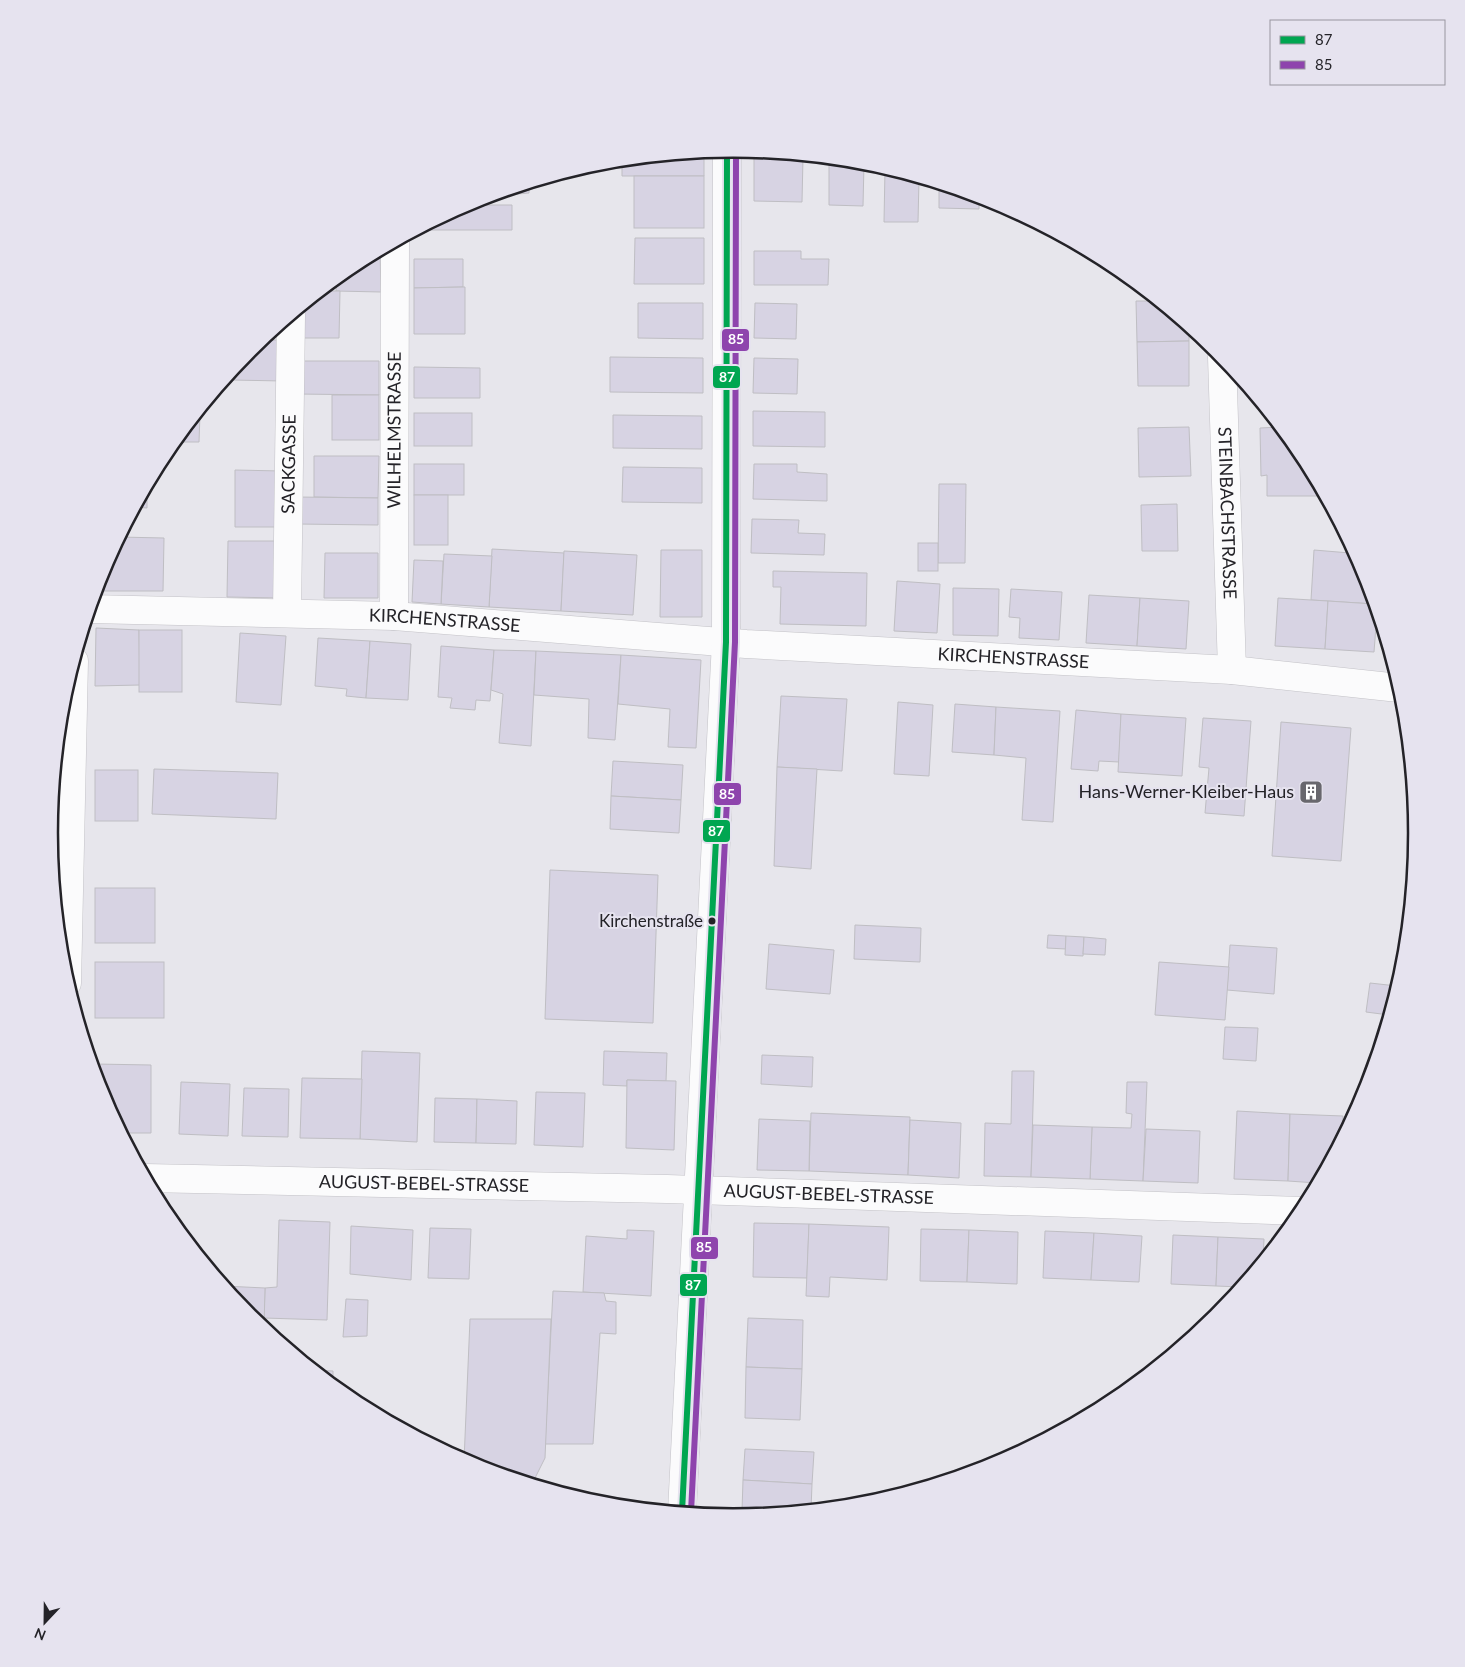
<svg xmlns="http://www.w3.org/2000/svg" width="1465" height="1667" font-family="Lato,sans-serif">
<rect width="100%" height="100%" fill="#e7e6ec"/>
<g fill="#d7d3e3" stroke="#bfbec3">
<polygon points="704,153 704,176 622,176 622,161"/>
<polygon points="784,155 803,157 802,202 754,201 754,157 784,157"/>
<polygon points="829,159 864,163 863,206 829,205"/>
<polygon points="885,169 919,179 918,222 884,222"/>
<rect x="634" y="176" width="70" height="52"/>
<polygon points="529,184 529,193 517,194 517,188"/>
<polygon points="939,185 979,197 979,209 939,208"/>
<polygon points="996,203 1012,211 996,212"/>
<polygon points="464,205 512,205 512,230 418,230"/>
<polygon points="635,238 704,238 704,284 634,284"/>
<polygon points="380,250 381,292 336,291 337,278 353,265"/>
<polygon points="754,251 801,251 801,259 829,259 828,285 754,285"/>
<polygon points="414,259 463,259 463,287 414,288"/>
<polygon points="463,287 465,287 465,334 414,334 414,288"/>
<polygon points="321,291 340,291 339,338 300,338 300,308"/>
<polygon points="1136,301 1156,301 1189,328 1189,341 1137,342"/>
<polygon points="638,303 703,303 703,339 638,338"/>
<polygon points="755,303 797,304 796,339 754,338"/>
<polygon points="261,340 282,340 282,381 232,380 232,370 249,350"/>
<polygon points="1189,341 1189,386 1138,386 1137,342"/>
<polygon points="610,357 703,358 703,393 610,392"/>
<polygon points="754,358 798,359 797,394 753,393"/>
<polygon points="297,361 379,361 379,395 297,394"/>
<polygon points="414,367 480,368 480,398 414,398"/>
<rect x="332" y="395" width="47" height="45"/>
<polygon points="753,411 825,412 825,447 753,446"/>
<polygon points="197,413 200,414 199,442 173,442"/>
<rect x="414" y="413" width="58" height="33"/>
<polygon points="613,415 702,416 702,449 613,448"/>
<polygon points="1189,427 1191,476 1139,477 1138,428"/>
<polygon points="1280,427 1301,454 1324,496 1267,496 1267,475 1261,476 1260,428"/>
<polygon points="314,456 379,456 378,498 314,497"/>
<rect x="414" y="464" width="50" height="31"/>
<polygon points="754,464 797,464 797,472 827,474 827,501 753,499"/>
<polygon points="623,467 702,468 702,503 622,502"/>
<polygon points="235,470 281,471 281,527 235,527"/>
<polygon points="939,484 966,484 965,563 938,563"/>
<polygon points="147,485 147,508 135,507"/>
<rect x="414" y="495" width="34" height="50"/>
<polygon points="297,497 378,498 378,525 297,524"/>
<polygon points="1177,504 1178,551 1142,551 1141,505"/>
<polygon points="752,519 799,520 798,533 825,534 824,555 751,553"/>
<polygon points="119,537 164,538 163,591 98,591 98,581 101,572"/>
<polygon points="228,541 281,541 281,598 227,597"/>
<rect x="918" y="543" width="20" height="28"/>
<polygon points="492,549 564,553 561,611 489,607"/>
<polygon points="661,550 702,550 702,617 660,617"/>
<polygon points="1314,550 1350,553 1352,562 1360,563 1358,580 1367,580 1374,604 1311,600"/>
<polygon points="564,551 637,555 633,615 561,611"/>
<polygon points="325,553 378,553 378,598 324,598"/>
<polygon points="444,554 492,556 489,607 441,604"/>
<polygon points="414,560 443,561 441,604 412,602"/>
<polygon points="773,571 867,573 866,626 780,624 781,587 773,587"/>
<polygon points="897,581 940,584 937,633 894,631"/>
<polygon points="953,588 999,589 998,636 953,635"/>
<polygon points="1011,589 1062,592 1059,640 1019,638 1020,618 1009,617"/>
<polygon points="1089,595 1140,598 1137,646 1086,643"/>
<polygon points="1140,598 1189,601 1186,649 1137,646"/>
<polygon points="1278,598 1328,601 1325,649 1275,646"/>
<polygon points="1328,601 1374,604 1377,613 1374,652 1325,649"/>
<polygon points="96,628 139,630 140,685 95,686"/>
<rect x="139" y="630" width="43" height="62"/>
<polygon points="240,633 286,636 281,705 236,702"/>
<polygon points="318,638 370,641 366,698 346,696 347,689 315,686"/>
<polygon points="370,641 411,644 408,700 366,698"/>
<polygon points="441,646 494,650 490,701 476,700 475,710 450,708 452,698 438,697"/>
<polygon points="494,650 536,651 531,746 499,743 503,694 491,690"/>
<polygon points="536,651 621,655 615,740 588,738 589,699 534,695"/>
<polygon points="621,655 701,660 696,748 668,747 670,709 618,704"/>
<polygon points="781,696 847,699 842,771 777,767"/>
<polygon points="898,702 933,705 929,776 894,774"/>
<polygon points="955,704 996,707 994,755 952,752"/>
<polygon points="996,707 1060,711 1053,822 1022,820 1026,758 994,755"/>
<polygon points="1076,710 1121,714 1119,762 1099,761 1098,771 1071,769"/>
<polygon points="1121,714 1186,718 1182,776 1118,772"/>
<polygon points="1203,718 1251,721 1244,816 1205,813 1209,768 1199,767"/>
<polygon points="1281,722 1351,728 1341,861 1272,856"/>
<polygon points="613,761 683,765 681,800 611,796"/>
<polygon points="55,766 54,828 49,828"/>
<polygon points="777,767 817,769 811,869 774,866"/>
<polygon points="154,769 278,773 276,819 152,814"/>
<rect x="95" y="770" width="43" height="51"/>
<polygon points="611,796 681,800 679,833 610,829"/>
<polygon points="49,828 54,828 52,865 49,833"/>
<polygon points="550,870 658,875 653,1023 545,1019"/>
<rect x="95" y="888" width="60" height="55"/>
<polygon points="855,925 921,928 920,962 854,959"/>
<polygon points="1048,935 1066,936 1066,949 1047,948"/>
<polygon points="1066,936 1084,937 1083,956 1065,955"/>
<polygon points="1084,937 1106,939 1105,955 1083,954"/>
<polygon points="769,944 834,950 830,994 766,989"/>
<polygon points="1230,945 1277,948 1274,994 1227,990"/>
<rect x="95" y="962" width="69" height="56"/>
<polygon points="1159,962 1229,967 1225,1020 1155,1015"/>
<polygon points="1370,983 1397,986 1389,1015 1366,1012"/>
<polygon points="1225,1027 1258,1028 1256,1061 1223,1059"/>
<polygon points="362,1051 420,1053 417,1142 360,1139"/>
<polygon points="604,1051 667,1053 666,1081 627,1080 627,1086 603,1085"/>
<polygon points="762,1055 813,1057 812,1087 761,1084"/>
<polygon points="95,1064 151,1065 151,1133 121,1133 101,1095 95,1075"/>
<polygon points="1012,1071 1034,1071 1031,1177 984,1176 985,1123 1011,1124"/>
<polygon points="302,1078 362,1079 360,1139 300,1138"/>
<polygon points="627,1080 676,1081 674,1150 626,1148"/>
<polygon points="181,1082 230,1084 228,1136 179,1134"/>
<polygon points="1127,1082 1147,1082 1143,1181 1090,1179 1092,1127 1131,1128 1132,1114 1126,1113"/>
<polygon points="244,1088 289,1089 288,1137 242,1136"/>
<polygon points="536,1092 585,1093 583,1147 534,1145"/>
<polygon points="435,1098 477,1099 476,1143 434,1142"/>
<polygon points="477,1099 517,1101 516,1144 476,1143"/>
<polygon points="1237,1111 1290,1114 1288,1181 1234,1179"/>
<polygon points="811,1113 910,1117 908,1175 809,1171"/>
<polygon points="1290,1114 1343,1116 1342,1136 1317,1183 1288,1181"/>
<polygon points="759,1119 810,1121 809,1171 757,1170"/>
<polygon points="910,1120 961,1123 959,1178 908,1175"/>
<polygon points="1033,1125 1092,1127 1090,1179 1031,1177"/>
<polygon points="1146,1129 1200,1131 1198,1183 1143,1181"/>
<polygon points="279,1220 330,1222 327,1320 264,1318 265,1288 277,1287"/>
<polygon points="754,1223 809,1224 807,1278 753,1277"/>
<polygon points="809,1224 889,1227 887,1280 830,1277 829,1297 806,1296"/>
<polygon points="351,1226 413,1230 411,1280 350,1274"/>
<polygon points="430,1228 471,1229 469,1279 428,1278"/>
<polygon points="921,1229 969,1230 967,1282 920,1281"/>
<polygon points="627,1230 654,1231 651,1296 583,1292 586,1236 627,1239"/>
<polygon points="969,1230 1018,1232 1017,1284 967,1282"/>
<polygon points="1045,1231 1094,1233 1091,1280 1043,1278"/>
<polygon points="1094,1233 1142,1236 1139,1282 1091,1280"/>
<polygon points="1173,1235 1218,1237 1216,1286 1171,1284"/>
<polygon points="1218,1237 1264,1239 1263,1260 1241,1287 1216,1286"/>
<polygon points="224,1286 265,1288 264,1329 249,1317"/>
<polygon points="553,1291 604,1293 606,1301 616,1302 616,1334 600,1333 593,1444 545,1444"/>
<polygon points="346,1299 368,1300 367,1336 343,1337"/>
<polygon points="748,1318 803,1320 802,1369 746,1367"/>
<polygon points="470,1319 551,1319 545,1458 532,1484 471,1465 464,1461"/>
<polygon points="746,1367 802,1369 800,1420 745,1418"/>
<polygon points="314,1370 333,1371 333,1386"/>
<polygon points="745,1449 814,1452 812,1484 743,1480"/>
<polygon points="743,1480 812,1484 811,1510 772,1513 742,1511"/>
</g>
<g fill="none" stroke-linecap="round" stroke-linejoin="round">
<g stroke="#c3c2c7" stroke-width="29">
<g id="minor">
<path id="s1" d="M1222,357L1232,670"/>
<path id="s2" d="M89,609L394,616L746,644L1232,670L1399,688"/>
<path id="s3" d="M287,613L291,315"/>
<path id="s4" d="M394,616L395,242"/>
<polyline points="67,983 74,661"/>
<path id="s5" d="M145,1178L667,1189L1302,1211"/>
<polyline points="682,1512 726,642 727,150"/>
</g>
</g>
<use href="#minor" stroke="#fbfbfc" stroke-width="28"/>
<g stroke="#e6e3ef" stroke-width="10">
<polyline id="bus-1" points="682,1512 726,642 727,150"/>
</g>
<g stroke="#e6e3ef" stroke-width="10">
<polyline id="bus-2" points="691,1512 735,642 736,150"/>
</g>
<use href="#bus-1" stroke="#00a651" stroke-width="6"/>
<use href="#bus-2" stroke="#8e44ad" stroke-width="6"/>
</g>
<defs>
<g id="building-square" transform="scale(1.25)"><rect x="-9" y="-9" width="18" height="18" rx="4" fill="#68676d" stroke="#e6e3ef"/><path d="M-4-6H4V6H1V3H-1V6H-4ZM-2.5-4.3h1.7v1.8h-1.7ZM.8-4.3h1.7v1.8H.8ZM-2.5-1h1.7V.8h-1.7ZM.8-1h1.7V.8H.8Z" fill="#fff"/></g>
</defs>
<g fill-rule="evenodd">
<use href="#building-square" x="1311" y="792"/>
</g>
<circle fill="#242328" stroke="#e6e3ef" stroke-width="2" cx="712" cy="921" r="4.5"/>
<g text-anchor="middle" stroke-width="4" stroke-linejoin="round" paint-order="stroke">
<g font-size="17" fill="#242328" stroke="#e6e3ef" text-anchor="end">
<text x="703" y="927">Kirchenstraße</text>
</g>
<g font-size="18" fill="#242328" stroke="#e6e3ef">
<text dy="6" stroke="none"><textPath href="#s4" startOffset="186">WILHELMSTRASSE</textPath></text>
<text dy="6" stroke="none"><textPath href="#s3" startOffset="149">SACKGASSE</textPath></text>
<text dy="6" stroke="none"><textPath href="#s1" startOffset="156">STEINBACHSTRASSE</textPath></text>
<text dy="6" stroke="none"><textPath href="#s2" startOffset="356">KIRCHENSTRASSE</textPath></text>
<text dy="6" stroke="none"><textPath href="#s2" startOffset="926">KIRCHENSTRASSE</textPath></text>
<text dy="6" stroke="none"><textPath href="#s5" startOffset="279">AUGUST-BEBEL-STRASSE</textPath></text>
<text dy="6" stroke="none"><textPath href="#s5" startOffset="684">AUGUST-BEBEL-STRASSE</textPath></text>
</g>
<g font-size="18" fill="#242328" stroke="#e6e3ef" text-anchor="end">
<text x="1294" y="798">Hans-Werner-Kleiber-Haus</text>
</g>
</g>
<path d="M0 0H1465V1667H0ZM58 833a675 675 0 1 1 1350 0a675 675 0 1 1-1350 0Z" fill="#e6e3ef" fill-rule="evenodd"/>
<path fill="none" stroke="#242328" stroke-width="2.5" d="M58 833a675 675 0 1 1 1350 0a675 675 0 1 1-1350 0Z"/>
<g stroke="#e6e3ef" stroke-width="2">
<rect x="721" y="328" width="29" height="24" rx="5" fill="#8e44ad"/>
<rect x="712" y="365" width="29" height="24" rx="5" fill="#00a651"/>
<rect x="713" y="782" width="29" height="24" rx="5" fill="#8e44ad"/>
<rect x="702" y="819" width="29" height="24" rx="5" fill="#00a651"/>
<rect x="690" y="1236" width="29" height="24" rx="5" fill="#8e44ad"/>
<rect x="679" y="1273" width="29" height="24" rx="5" fill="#00a651"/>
</g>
<g font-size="14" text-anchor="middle" font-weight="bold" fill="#fff">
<text x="736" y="344">85</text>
<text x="727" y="382">87</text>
<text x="727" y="799">85</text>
<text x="716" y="836">87</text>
<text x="704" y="1252">85</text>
<text x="693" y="1290">87</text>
</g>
<rect x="1270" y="20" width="175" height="65" fill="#e6e3ef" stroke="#98969f"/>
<rect x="1280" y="36" width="25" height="8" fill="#00a651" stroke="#98969f"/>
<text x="1315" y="45" font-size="15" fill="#242328">87</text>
<rect x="1280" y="61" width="25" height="8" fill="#8e44ad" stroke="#98969f"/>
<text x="1315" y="70" font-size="15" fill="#242328">85</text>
<g transform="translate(45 1622) rotate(202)" stroke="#e6e3ef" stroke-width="4" paint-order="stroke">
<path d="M0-4L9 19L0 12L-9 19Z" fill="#242328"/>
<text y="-8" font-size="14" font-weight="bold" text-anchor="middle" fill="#242328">N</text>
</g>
</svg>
